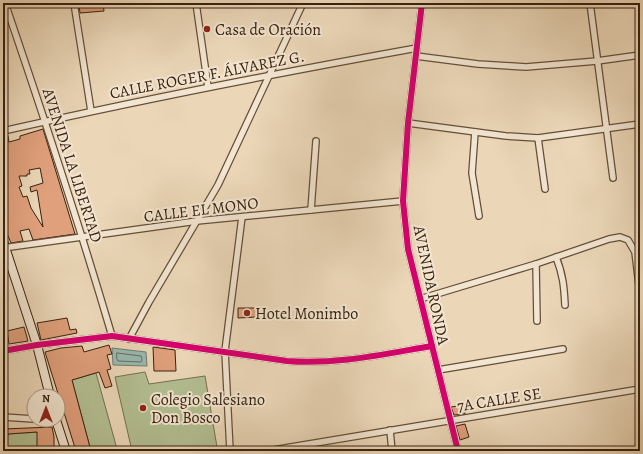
<svg xmlns="http://www.w3.org/2000/svg" width="643" height="454" font-family="Alegreya,serif">
<rect width="100%" height="100%" fill="#ebd7b8"/>
<filter id="stains"><feTurbulence type="fractalNoise" baseFrequency=".005" numOctaves="4"/><feColorMatrix values="0 0 0 0 .2 0 0 0 0 .09 0 0 0 0 .02 0 0 0 .5 -.17"/></filter>
<radialGradient id="worn" r=".72"><stop offset=".6" stop-color="#630" stop-opacity="0"/><stop offset="1" stop-color="#630" stop-opacity=".3"/></radialGradient>
<g fill="#b3bf92" stroke="#767050">
<polygon points="145,372 149,384 205,376 217,447 200,451 132,451 115,377"/>
<polygon points="96,373 117,449 109,451 91,451 72,380"/>
<polygon points="38,432 37,449 22,451 5,451 8,434"/>
</g>
<polygon fill="#98b9b1" stroke="#727c70" points="112,348 146,352 147,366 113,365"/>
<g fill="none" stroke-linecap="round" stroke-linejoin="round">
<polygon stroke="#686d60" stroke-width="1" points="117,353 141,356 142,360 141,362 118,361 117,359"/>
</g>
<g fill="#e0a07c" stroke="#38210e" fill-rule="evenodd">
<polygon points="80,3 103,3 104,11 80,13 79,5"/>
<path d="M43,129L75,234L33,240L29,229L20,231L23,241L11,243L3,224V138L8,136L9,142L20,139V136ZM40,168L43,183L30,187L31,192L37,190L43,227L31,208L27,196L23,197L19,187L22,186L19,176H27V174H30L29,170Z"/>
<polygon points="238,308 256,308 257,317 238,318"/>
<polygon points="67,318 70,330 76,329 77,333 41,340 37,323"/>
<polygon points="24,327 28,341 9,344 7,331"/>
<polygon points="109,345 112,354 107,355 111,369 107,370 112,386 105,388 99,372 72,380 91,451 76,451 45,352 61,348 82,346 84,352"/>
<polygon points="153,347 175,350 176,371 154,371"/>
<polygon points="464,405 465,414 454,415 451,407"/>
<polygon points="465,424 469,437 460,440 456,426"/>
<polygon points="52,427 54,437 54,451 37,451 37,432 8,434 6,446 3,446 3,429"/>
</g>
<g fill="none" stroke-linecap="round" stroke-linejoin="round">
<g stroke="#654e38" stroke-width="8">
<g id="street">
<path d="M5,3C43,114 79,224 112,336"/>
<polyline points="74,3 91,111"/>
<polyline points="196,3 208,87"/>
<polyline points="422,3 408,123 403,201 408,249 458,451"/>
<polyline points="590,3 613,178"/>
<polyline points="416,56 478,64 526,67 597,61 640,55"/>
<polyline points="408,123 506,136 538,138 640,124"/>
<path d="M3,131C140,100 278,73 417,48"/>
<polyline points="475,132 472,173 479,216"/>
<polyline points="538,138 545,189"/>
<polyline points="311,210 316,141"/>
<polyline points="3,248 197,221 403,201"/>
<path d="M556,257C563,275 564,286 565,305"/>
<polyline points="536,264 537,321"/>
<polyline points="420,299 536,264 609,239 620,237 628,240 635,252 640,294"/>
<polyline points="129,339 149,302 218,185 303,3"/>
<path d="M3,351L37,345L112,336L287,361C336,365 384,354 432,346"/>
<polyline points="438,370 563,349"/>
<polyline points="3,417 34,419"/>
<polyline points="390,430 392,451"/>
<polyline points="230,451 225,351 242,217"/>
<polyline points="267,451 640,389"/>
</g>
</g>
<g stroke="#38210e" stroke-width="10">
<g id="secondary">
<polyline points="3,241 37,345 50,396"/>
<polyline points="56,420 66,451"/>
</g>
</g>
<use href="#street" stroke="#f2e5d1" stroke-width="5.5"/>
<use href="#secondary" stroke="#f2e5d1" stroke-width="8"/>
<g stroke="#f2e5d1" stroke-width="8">
<g id="cycleway">
<polyline points="422,3 408,123 403,201 408,249 458,451"/>
<path d="M3,351L37,345L112,336L287,361C336,365 384,354 432,346"/>
</g>
</g>
<use href="#cycleway" stroke="#d6006c" stroke-width="6"/>
</g>
<g fill="#8f2418" stroke="#f2e5d1" stroke-width="1.5">
<circle cx="207" cy="29" r="4"/>
<circle cx="247" cy="313" r="4"/>
<circle cx="143" cy="408" r="4"/>
</g>
<g text-anchor="middle" stroke-width="4" stroke-linejoin="round" paint-order="stroke">
<g font-size="16" fill="#38210e" stroke="#f2e5d1" text-anchor="start">
<text x="215" y="35">Casa de Oración</text>
<text x="255" y="319">Hotel Monimbo</text>
<text x="151" y="405">Colegio Salesiano<tspan x="151" dy="18">Don Bosco</tspan></text>
</g>
<g font-size="16" fill="#38210e" stroke="#f2e5d1">
<text transform="translate(207 74) rotate(-11)" y="6">CALLE ROGER F. ÁLVAREZ G.</text>
<text transform="translate(73 165) rotate(72)" y="6">AVENIDA LA LIBERTAD</text>
<text transform="translate(201 209) rotate(-7)" y="6">CALLE EL MONO</text>
<text transform="translate(432 285) rotate(78)" y="6">AVENIDA RONDA</text>
<text transform="translate(499 399) rotate(-9)" y="6">7A CALLE SE</text>
</g>
</g>
<rect width="643" height="454" fill="none" stroke="#ebd7b8" stroke-width="16"/>
<rect x="4" y="4" width="635" height="446" fill="none" stroke="#38210e" stroke-width="2"/>
<rect x="8" y="8" width="627" height="438" fill="none" stroke="#38210e"/>
<g transform="translate(46 408)"><circle r="19" fill="#f2e5d1" stroke="#a89783"/>
<path d="M0-3L7 15L0 10L-7 15Z" fill="#8f2418"/>
<text y="-6" font-size="11" font-weight="bold" text-anchor="middle" fill="#38210e">N</text>
</g>
<rect width="100%" height="100%" filter="url(#stains)"/>
<rect width="100%" height="100%" fill="url(#worn)"/>
</svg>
